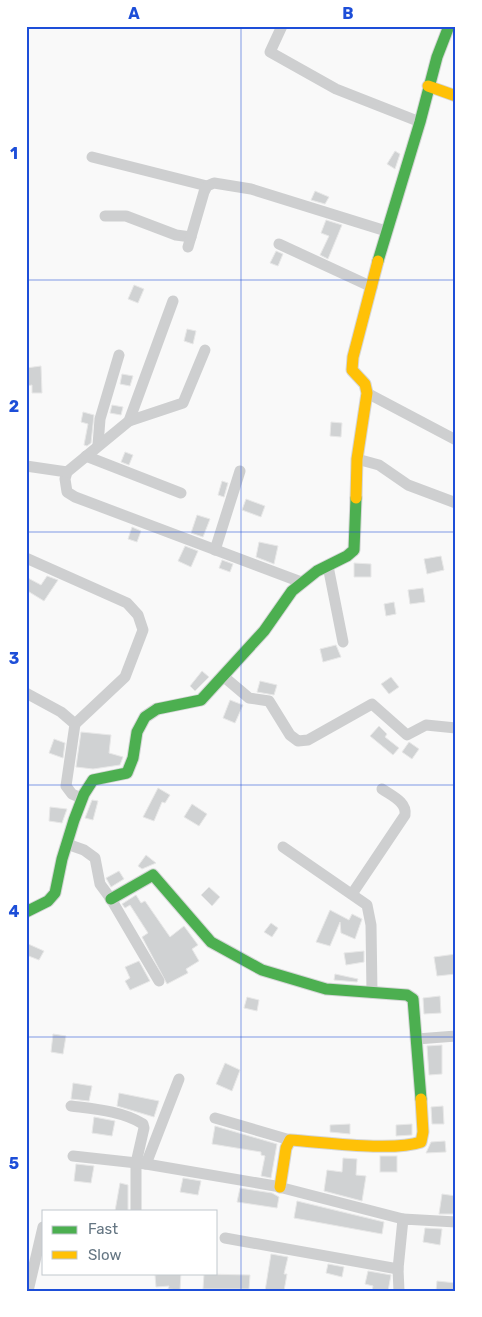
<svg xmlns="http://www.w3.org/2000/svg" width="482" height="1317" font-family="Rubik,sans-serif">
<rect width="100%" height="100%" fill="#f9f9f9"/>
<g fill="#d0d2d3" stroke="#e8e8e8">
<polygon points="395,151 400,154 395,169 387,164"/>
<polygon points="315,191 329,197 325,204 311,200"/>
<polygon points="326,220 342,225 328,259 320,255 329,236 321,233"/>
<polygon points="276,251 283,254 278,266 270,263"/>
<polygon points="134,285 144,289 138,303 128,299"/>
<polygon points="187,329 196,331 193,344 184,341"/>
<polygon points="41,366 42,393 32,393 32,385 26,386 26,368"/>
<polygon points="122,374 133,376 130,386 120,384"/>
<polygon points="112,405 123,407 121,415 110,413"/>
<polygon points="83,412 94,415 91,443 87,446 84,445 88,424 81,422"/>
<polygon points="331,422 342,423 341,437 330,436"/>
<polygon points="125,452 133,455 129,465 121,462"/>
<polygon points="222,481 228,483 224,497 218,495"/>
<polygon points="246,499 265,506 261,517 242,510"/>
<polygon points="197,515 210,519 203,537 191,533"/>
<polygon points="132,527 141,531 137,542 128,539"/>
<polygon points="259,542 278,546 274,564 256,557"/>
<polygon points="185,546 198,551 191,567 178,561"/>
<polygon points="441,556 444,570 427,574 424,559"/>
<polygon points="222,560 233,564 230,572 219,568"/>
<polygon points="354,563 371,564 371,577 354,577"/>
<polygon points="47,576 58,580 44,601 26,590 26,577 41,585"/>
<polygon points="423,588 425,602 410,604 408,590"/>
<polygon points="394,602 396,614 386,616 384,604"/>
<polygon points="336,645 341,657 323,662 320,649"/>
<polygon points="202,671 209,677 195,691 190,686"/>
<polygon points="391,677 399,687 389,694 381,684"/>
<polygon points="260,681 277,685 274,695 257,692"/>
<polygon points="230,700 243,705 235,723 223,718"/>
<polygon points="379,726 387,734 385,737 399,748 393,755 370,736"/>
<polygon points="81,732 111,735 109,753 123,757 120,765 93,769 76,767"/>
<polygon points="54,739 65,743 63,758 49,753"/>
<polygon points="409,742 419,749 412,759 402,752"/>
<polygon points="158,788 170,795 165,803 162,802 154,821 143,817"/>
<polygon points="92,800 98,801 93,820 85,818"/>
<polygon points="192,804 207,814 199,826 184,817"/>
<polygon points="50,807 67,809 62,823 49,821"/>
<polygon points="146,855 156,863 142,869 138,866"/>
<polygon points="119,871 124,879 111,887 106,878"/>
<polygon points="209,887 220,897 212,906 201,895"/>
<polygon points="136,895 141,903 145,901 170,937 184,926 198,945 192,949 199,961 186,969 188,973 167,984 142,937 148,933 130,905 125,908 122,904"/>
<polygon points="330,910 349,920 352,914 362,919 355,939 341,933 340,922 330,946 316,942"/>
<polygon points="271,923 278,928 272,937 264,932"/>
<polygon points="26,943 44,951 39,960 26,955"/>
<polygon points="364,951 364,962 346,965 344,953"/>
<polygon points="456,954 456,974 437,976 434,957"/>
<polygon points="139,961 150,981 130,990 125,981 130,978 125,967"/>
<polygon points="335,974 358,979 357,982 334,980"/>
<polygon points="440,996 441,1013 424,1014 423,998"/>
<polygon points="247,997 259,1000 257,1011 244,1008"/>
<polygon points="53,1034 66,1036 63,1054 51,1052"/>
<polygon points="442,1045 442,1074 429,1075 427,1046"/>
<polygon points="225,1063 240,1070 232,1091 216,1084"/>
<polygon points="73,1083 92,1086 89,1101 71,1099"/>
<polygon points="119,1093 159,1101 154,1117 117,1106"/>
<polygon points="443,1106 444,1124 432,1124 431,1107"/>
<polygon points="94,1117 115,1121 112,1136 92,1133"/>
<polygon points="350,1124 350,1134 330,1132 330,1125"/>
<polygon points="412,1124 412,1135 396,1136 396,1125"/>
<polygon points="215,1126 277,1144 271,1178 261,1176 265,1156 261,1155 261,1152 212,1144"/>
<polygon points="445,1141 446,1152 426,1153 431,1142"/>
<rect x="380" y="1156" width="17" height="16"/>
<polygon points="343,1158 357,1159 356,1175 366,1176 362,1201 324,1191 327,1170 342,1172"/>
<polygon points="76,1164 94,1166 91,1183 74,1181"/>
<polygon points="183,1178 201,1181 198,1195 180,1192"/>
<polygon points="120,1183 128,1185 128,1211 115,1211"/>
<polygon points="240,1188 272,1193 279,1197 277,1208 237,1202"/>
<polygon points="442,1194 456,1196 456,1214 439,1214"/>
<polygon points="297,1201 384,1222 382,1234 294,1218"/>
<polygon points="425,1228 442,1229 440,1245 423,1242"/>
<polygon points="271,1254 288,1257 284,1274 287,1274 284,1291 265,1291"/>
<polygon points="328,1264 344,1267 342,1277 326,1273"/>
<polygon points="368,1271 391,1275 388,1291 372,1291 373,1286 365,1284"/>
<polygon points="169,1273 181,1273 180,1290 168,1289 169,1286 156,1287 155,1275"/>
<polygon points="204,1274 250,1275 249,1289 203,1289"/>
<polygon points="437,1281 456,1283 456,1291 436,1291"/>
</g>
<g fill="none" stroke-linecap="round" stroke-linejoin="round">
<g stroke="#d5d6d7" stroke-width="13">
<g id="fast">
<polyline points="378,261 420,122 437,57 449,26"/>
<polyline points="111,899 153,875 211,942 262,970 326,989 407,995 413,999 421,1099"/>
<polyline points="26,912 48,901 55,893 62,859 74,820 84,794 93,780 127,773 133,758 137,732 145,717 157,709 201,700 264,631 292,591 317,571 347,556 354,550 356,498"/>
</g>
</g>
<g stroke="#d5d6d7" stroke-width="13">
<g id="slow">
<polyline points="428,86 456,96"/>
<polyline points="356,498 357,459 367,393 365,384 352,370 353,357 378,261"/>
<path d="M280,1187L286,1148L290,1140C323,1142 392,1152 421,1142L423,1132L421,1099"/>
</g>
</g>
<g stroke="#cecfd0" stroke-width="11">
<polyline points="282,26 270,52 336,89 420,122"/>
<polyline points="92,157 207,186"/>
<polyline points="105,216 126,216 176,235 191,237"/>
<polyline points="279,244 372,287"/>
<polyline points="188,247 204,192 207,186 214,183 251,189 386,231"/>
<polyline points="173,301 129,421 67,472 65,479 67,492 75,497 301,582"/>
<polyline points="367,393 456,440"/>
<polyline points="129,421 183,403 205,350"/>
<polyline points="98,445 100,419 119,355"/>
<polyline points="86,456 181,493"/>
<polyline points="357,459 379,465 408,485 456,503"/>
<polyline points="26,466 67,472"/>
<polyline points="215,550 240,471"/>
<polyline points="26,558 127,603 138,615 143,630 125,677 75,724"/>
<polyline points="328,566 343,642"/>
<polyline points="223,676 249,698 269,701 290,735 298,741 308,740 372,704 407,735 426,725 456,728"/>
<polyline points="26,693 61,712 75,724 66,786 72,794 81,798"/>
<polyline points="67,844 84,850 95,858 100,884 111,899 159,981"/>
<polyline points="283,847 367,905 371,925 372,993"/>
<path d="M352,894L405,815C407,802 392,796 382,789"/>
<polyline points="417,1039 456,1036"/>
<path d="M71,1106C94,1109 122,1111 143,1124L144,1128L136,1163V1211"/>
<polyline points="215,1118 290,1140"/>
<polyline points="73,1156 146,1164 275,1186 403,1219"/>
<polyline points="146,1164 179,1079"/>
<polyline points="225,1238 398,1269"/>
<polyline points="28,1291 43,1227"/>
<polyline points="399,1291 398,1269 403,1219 456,1222"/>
</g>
<use href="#fast" stroke="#4caf50" stroke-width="11"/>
<use href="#slow" stroke="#ffc107" stroke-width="11"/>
</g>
<path fill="none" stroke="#1d4ed8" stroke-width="1" stroke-opacity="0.55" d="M241,26V1291M26,280H456M26,532H456M26,785H456M26,1037H456"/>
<rect width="482" height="1317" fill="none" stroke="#ffffff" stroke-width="55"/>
<rect x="42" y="1210" width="175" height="65" fill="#ffffff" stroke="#c1c8cd"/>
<rect x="52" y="1226" width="25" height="8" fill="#4caf50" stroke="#c1c8cd"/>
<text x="88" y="1234" font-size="15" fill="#657683">Fast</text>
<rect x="52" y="1251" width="25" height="8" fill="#ffc107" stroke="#c1c8cd"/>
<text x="88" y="1260" font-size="15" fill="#657683">Slow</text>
<rect x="28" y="28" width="426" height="1262" fill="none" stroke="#1d4ed8" stroke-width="2"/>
<g font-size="16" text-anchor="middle" font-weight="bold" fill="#1d4ed8">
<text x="134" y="19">A</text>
<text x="348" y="19">B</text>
<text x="14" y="159">1</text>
<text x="14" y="412">2</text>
<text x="14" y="664">3</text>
<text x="14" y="917">4</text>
<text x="14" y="1169">5</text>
</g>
</svg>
